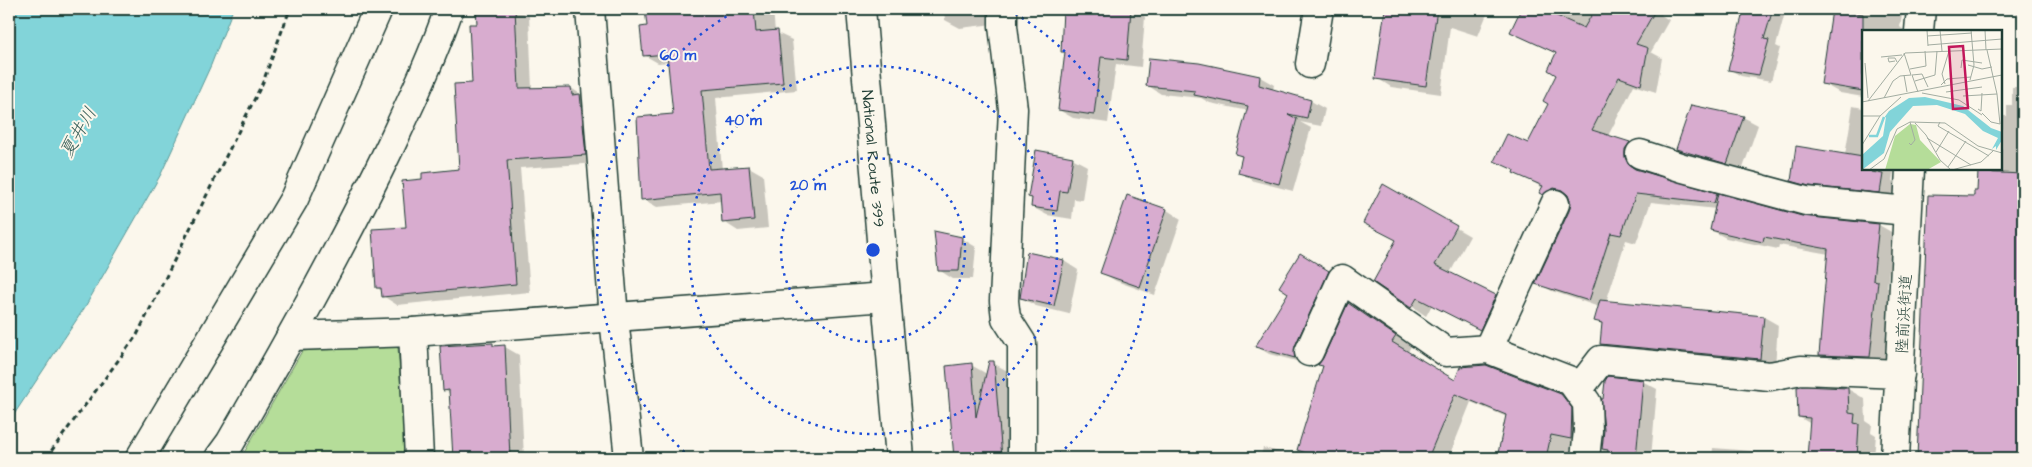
<svg xmlns="http://www.w3.org/2000/svg" width="2032" height="467" font-family="'Architects Daughter','Klee One',sans-serif">
<rect width="100%" height="100%" fill="#fbf7ec"/>
<filter id="ink" filterUnits="userSpaceOnUse"><feTurbulence type="fractalNoise" baseFrequency=".02" numOctaves="2"/><feDisplacementMap in="SourceGraphic" scale="10" xChannelSelector="R" yChannelSelector="G"/><feConvolveMatrix kernelMatrix="1 2 1 2 8 2 1 2 1" color-interpolation-filters="sRGB"/></filter>
<g filter="url(#ink)">
<polygon fill="#b5dd99" stroke="#6a8d66" points="389,344 398,348 406,458 241,458 302,351"/>
<polygon fill="#82d4d9" stroke="#5a9897" points="12,9 233,9 211,65 161,174 85,307 9,422 9,13"/>
<g fill="#0003">
<polygon points="478,9 516,9 529,16 532,89 571,88 585,97 600,163 520,168 530,292 397,305 383,296 382,291 377,288 407,228 424,180 460,170 473,85 478,25"/>
<polygon points="646,9 773,9 775,32 792,40 797,90 716,98 722,170 749,167 763,175 768,228 738,231 724,222 722,201 657,207 643,199 674,115 669,62 658,63 644,55 648,27"/>
<polygon points="944,9 1005,9 1002,23 960,28 945,20"/>
<polygon points="1065,9 1138,9 1138,12 1145,17 1141,67 1116,64 1108,123 1073,118 1059,110 1066,53 1062,51"/>
<polygon points="1386,9 1489,9 1478,36 1450,27 1441,94 1391,87 1377,78"/>
<polygon points="1522,9 1665,9 1661,15 1669,20 1651,52 1662,58 1656,92 1634,85 1608,136 1629,144 1643,152 1639,166 1642,172 1802,217 1879,225 1893,233 1887,287 1892,290 1884,365 1835,363 1820,354 1829,254 1779,245 1778,249 1726,238 1711,230 1716,209 1651,202 1636,243 1626,240 1606,302 1764,317 1778,325 1775,367 1615,352 1601,343 1603,325 1595,320 1599,307 1552,291 1537,283 1570,211 1572,202 1569,196 1558,203 1556,201 1541,193 1543,188 1496,160 1528,145 1549,103 1558,75 1557,54 1512,32"/>
<polygon points="1747,9 1786,9 1776,46 1780,48 1771,81 1741,76 1729,69"/>
<polygon points="1833,9 1903,9 1900,27 1905,31 1863,31 1863,97 1840,93 1822,83"/>
<polygon points="2009,9 2023,9 2023,17"/>
<polygon points="1260,77 1274,85 1273,90 1311,101 1325,109 1321,126 1300,122 1311,128 1293,191 1254,181 1240,172 1243,158 1237,154 1249,111 1210,103 1201,98 1161,94 1147,85"/>
<polygon points="2012,87 2023,87 2023,458 1918,458 1930,197 1975,197 2002,174 2002,116 2007,116 2007,105 2012,105"/>
<polygon points="1853,106 1863,108 1863,169 1894,169 1892,181 1897,183 1895,200 1807,189 1792,180 1845,155"/>
<polygon points="1743,117 1758,125 1742,171 1692,157 1677,149"/>
<polygon points="1072,158 1087,166 1082,200 1074,199 1072,219 1047,215 1032,207 1033,199 1029,197"/>
<polygon points="1383,186 1470,236 1450,273 1510,304 1494,337 1432,305 1426,316 1375,281 1397,240"/>
<polygon points="1128,197 1167,210 1181,219 1155,295 1116,281 1101,272"/>
<polygon points="961,238 976,247 973,279 953,279 939,270"/>
<polygon points="1028,253 1064,261 1078,270 1069,314 1036,306 1021,298"/>
<polygon points="1313,262 1341,280 1308,364 1269,354 1256,346"/>
<polygon points="1349,304 1411,346 1408,352 1456,381 1561,395 1578,405 1586,458 1498,458 1507,417 1471,402 1450,454 1457,458 1295,458 1324,366"/>
<polygon points="492,344 498,347 505,347 519,355 524,458 465,458 464,430 451,394 444,390"/>
<polygon points="993,363 1013,374 1020,458 955,458 947,367 971,365 987,374"/>
<polygon points="1642,381 1657,389 1651,458 1602,458 1605,431"/>
<polygon points="1798,388 1848,389 1865,399 1866,421 1872,425 1871,432 1876,435 1874,458 1808,458 1811,424 1799,417"/>
<polygon points="1263,448 1288,454 1295,458 1260,458"/>
<polygon points="1713,448 1752,451 1764,458 1712,458"/>
</g>
<g fill="#d8accf" stroke="#1f3d34">
<polygon points="476,9 515,9 519,88 571,87 572,95 580,94 586,155 507,160 516,284 382,297 381,288 376,288 372,229 406,227 402,181 422,179 422,173 459,169 454,84 472,83 469,24 477,24"/>
<polygon points="645,9 754,9 756,32 778,30 783,83 702,90 709,169 749,166 754,220 722,223 720,192 641,200 637,117 673,114 667,54 643,56 640,27 647,26"/>
<polygon points="1063,9 1131,9 1127,60 1101,57 1094,115 1058,110 1065,52 1061,52"/>
<polygon points="1385,9 1437,9 1426,86 1375,79"/>
<polygon points="1521,9 1541,9 1584,28 1595,9 1656,9 1636,44 1648,48 1641,85 1619,77 1592,130 1630,142 1625,149 1625,157 1628,164 1635,169 1717,193 1714,203 1636,194 1621,235 1611,233 1589,301 1535,284 1569,211 1571,203 1568,195 1562,190 1554,188 1543,195 1539,193 1543,186 1513,173 1514,170 1494,161 1507,134 1528,143 1548,104 1543,101 1556,75 1548,70 1556,53 1510,32"/>
<polygon points="1744,9 1773,9 1764,39 1769,40 1759,75 1728,70"/>
<polygon points="1832,10 1863,14 1863,91 1821,84"/>
<polygon points="1149,58 1199,63 1260,76 1259,85 1311,100 1307,118 1288,114 1297,119 1279,184 1238,173 1242,156 1235,154 1248,106 1194,95 1195,91 1146,86"/>
<polygon points="1691,105 1744,116 1727,164 1676,149"/>
<polygon points="1796,146 1863,157 1863,169 1873,169 1872,172 1883,174 1880,193 1809,186 1791,181"/>
<polygon points="1036,150 1073,157 1067,192 1060,191 1057,211 1031,207 1032,198 1028,197"/>
<polygon points="1978,172 2023,174 2023,458 1917,458 1928,195 1974,196 1974,191 1977,191"/>
<polygon points="1383,184 1457,226 1435,265 1496,295 1480,330 1417,298 1411,308 1373,282 1396,240 1363,223"/>
<polygon points="1718,193 1802,216 1879,224 1873,280 1878,281 1870,357 1819,355 1828,249 1764,237 1763,242 1710,230"/>
<polygon points="1127,195 1167,209 1140,287 1100,273"/>
<polygon points="934,231 962,237 959,271 938,271"/>
<polygon points="1027,252 1064,260 1054,306 1020,298"/>
<polygon points="1300,253 1329,271 1295,346 1295,358 1255,347 1288,293 1279,287"/>
<polygon points="1600,300 1764,316 1760,359 1600,344 1602,323 1594,321"/>
<polygon points="1348,303 1396,336 1392,342 1455,380 1460,367 1486,365 1561,394 1572,408 1571,439 1551,435 1546,458 1497,458 1506,415 1455,394 1428,458 1322,458 1297,450 1323,366 1318,365 1323,358"/>
<polygon points="493,343 493,346 505,345 510,458 453,458 449,390 443,391 440,346"/>
<polygon points="989,361 994,361 1002,458 954,458 946,366 972,363 976,417"/>
<polygon points="1608,376 1643,380 1636,458 1607,458 1608,450 1602,449 1604,430 1601,399 1603,399 1605,381"/>
<polygon points="1802,386 1848,388 1849,413 1855,414 1854,423 1859,424 1857,458 1807,458 1810,418 1798,417 1797,387"/>
</g>
<g fill="none" stroke-linecap="round" stroke-linejoin="round">
<g stroke="#1f3d34" stroke-width="31">
<g id="minor">
<polyline points="590,9 614,318 629,458"/>
<polyline points="1003,9 1003,26 1013,109 1004,301 1006,318 1022,343 1022,458"/>
<polyline points="1919,31 1921,9"/>
<polyline points="1310,64 1319,9"/>
<polyline points="1640,154 1683,168 1806,201 1907,211"/>
<polyline points="413,332 419,458"/>
<polyline points="293,336 413,332 886,297"/>
<polyline points="1488,349 1555,204"/>
<polyline points="1309,352 1342,279 1446,352 1488,349 1571,381 1587,403 1588,431 1585,458"/>
<polyline points="1578,390 1601,360 1770,376 1801,370 1900,374"/>
<polyline points="140,458 294,199 378,9"/>
<path d="M219,458L230,443C287,345 342,247 391,145C412,100 433,56 449,9"/>
<polyline points="1895,458 1910,169"/>
</g>
</g>
<g stroke="#1f3d34" stroke-width="31">
<g id="highway">
<path id="s1" d="M861,9L900,458"/>
</g>
</g>
<polyline stroke="#1f3d34" stroke-width="3" stroke-dasharray="5 4" stroke-linecap="butt" points="46,458 137,335 263,82 290,9"/>
<use href="#minor" stroke="#fbf7ec" stroke-width="28"/>
<use href="#highway" stroke="#fbf7ec" stroke-width="28"/>
</g>
</g>
<g fill="none" stroke="#1d4ed8" stroke-width="2.5" stroke-dasharray="2.5 5">
<circle cx="873" cy="250" r="92"/>
<circle cx="873" cy="250" r="184"/>
<path d="M690 457A276 276 0 0 1 737 10M1009 10A276 276 0 0 1 1056 457"/>
</g>
<g text-anchor="middle" stroke-width="4" stroke-linejoin="round" paint-order="stroke">
<g font-size="16" fill="#1f3d34" stroke="#fbf7ec">
<text dy="6" stroke="none"><textPath href="#s1" startOffset="150">National Route 399</textPath></text>
<text transform="translate(1903 314) rotate(-87)" y="6">陸前浜街道</text>
</g>
<g font-size="18" font-style="italic" fill="#335b55" stroke="#fbf7ec">
<text transform="translate(78 132) rotate(-60)" y="6">夏井川</text>
</g>
</g>
<g transform="translate(1862 30)">
<rect width="140" height="140" fill="#fbf7ec"/>
<path d="M48,94L54,95L58,110L79,132L65,140H23L33,106Z" fill="#b5dd99"/>
<path d="M63,67L101,76L129,98L140,102V110L134,120V116L130,119L136,108L121,101L103,84L75,75L51,76L28,102L22,123L0,140V125L21,106L24,87L22,88L27,81L47,68Z" fill="#82d4d9"/>
<path fill="none" stroke="#82d4d9" stroke-width="2.5" d="M7,106H15L22,87"/>
<path fill="none" stroke="#a3ada2" stroke-width="1" d="M65,0L66,16M78,0L80,21M123,0L124,20M65,6L110,3M66,15L140,9M125,20L135,64M19,27L40,25M33,31L27,32L26,28H33L35,32M3,33L6,68M106,35L120,39L130,37M99,38L100,30L120,33M48,39L64,36L63,21M42,45L45,62M108,50L112,35L109,0M53,51L73,45L75,21M83,54L80,44L87,21M79,55L85,49L109,47M56,62L50,45L60,44L66,57M84,62L120,57M60,63L97,70L120,85M101,66L135,64L138,94M22,68L31,51L38,46L49,45L42,23M6,71L43,23L140,19M0,72L140,45M116,79L119,81L120,63M120,83L129,92L138,94M0,86H18M78,92L76,96L127,126M53,93L64,105L78,130L89,140M65,108L109,135M47,113L49,115L53,110L48,92M0,115L18,86L39,67M74,122L87,101M86,137L104,111M7,140L22,129L35,99L48,92L83,93L116,116L140,123M90,140L119,132L131,121"/>
<path fill="#c2185b" fill-opacity="0.15" stroke="#c2185b" stroke-width="2.5" d="M101,16L106,78L91,79L87,17Z"/>
<rect width="140" height="140" fill="none" stroke="#1f3d34" stroke-width="2.5"/>
</g>
<circle cx="873" cy="250" r="8" fill="#1d4ed8" stroke="#fbf7ec" stroke-width="2.5"/>
<g font-size="15" text-anchor="middle" font-weight="bold" fill="#1d4ed8" stroke="#fbf7ec" stroke-width="4" stroke-linejoin="round" paint-order="stroke">
<text x="678" y="60">60 m</text>
<text x="743" y="125">40 m</text>
<text x="808" y="190">20 m</text>
</g>
<rect width="2032" height="467" fill="none" stroke="#fbf7ec" stroke-width="30"/>
<rect x="15" y="15" width="2002" height="437" fill="none" stroke="#1f3d34" stroke-width="2" filter="url(#ink)"/>
</svg>
